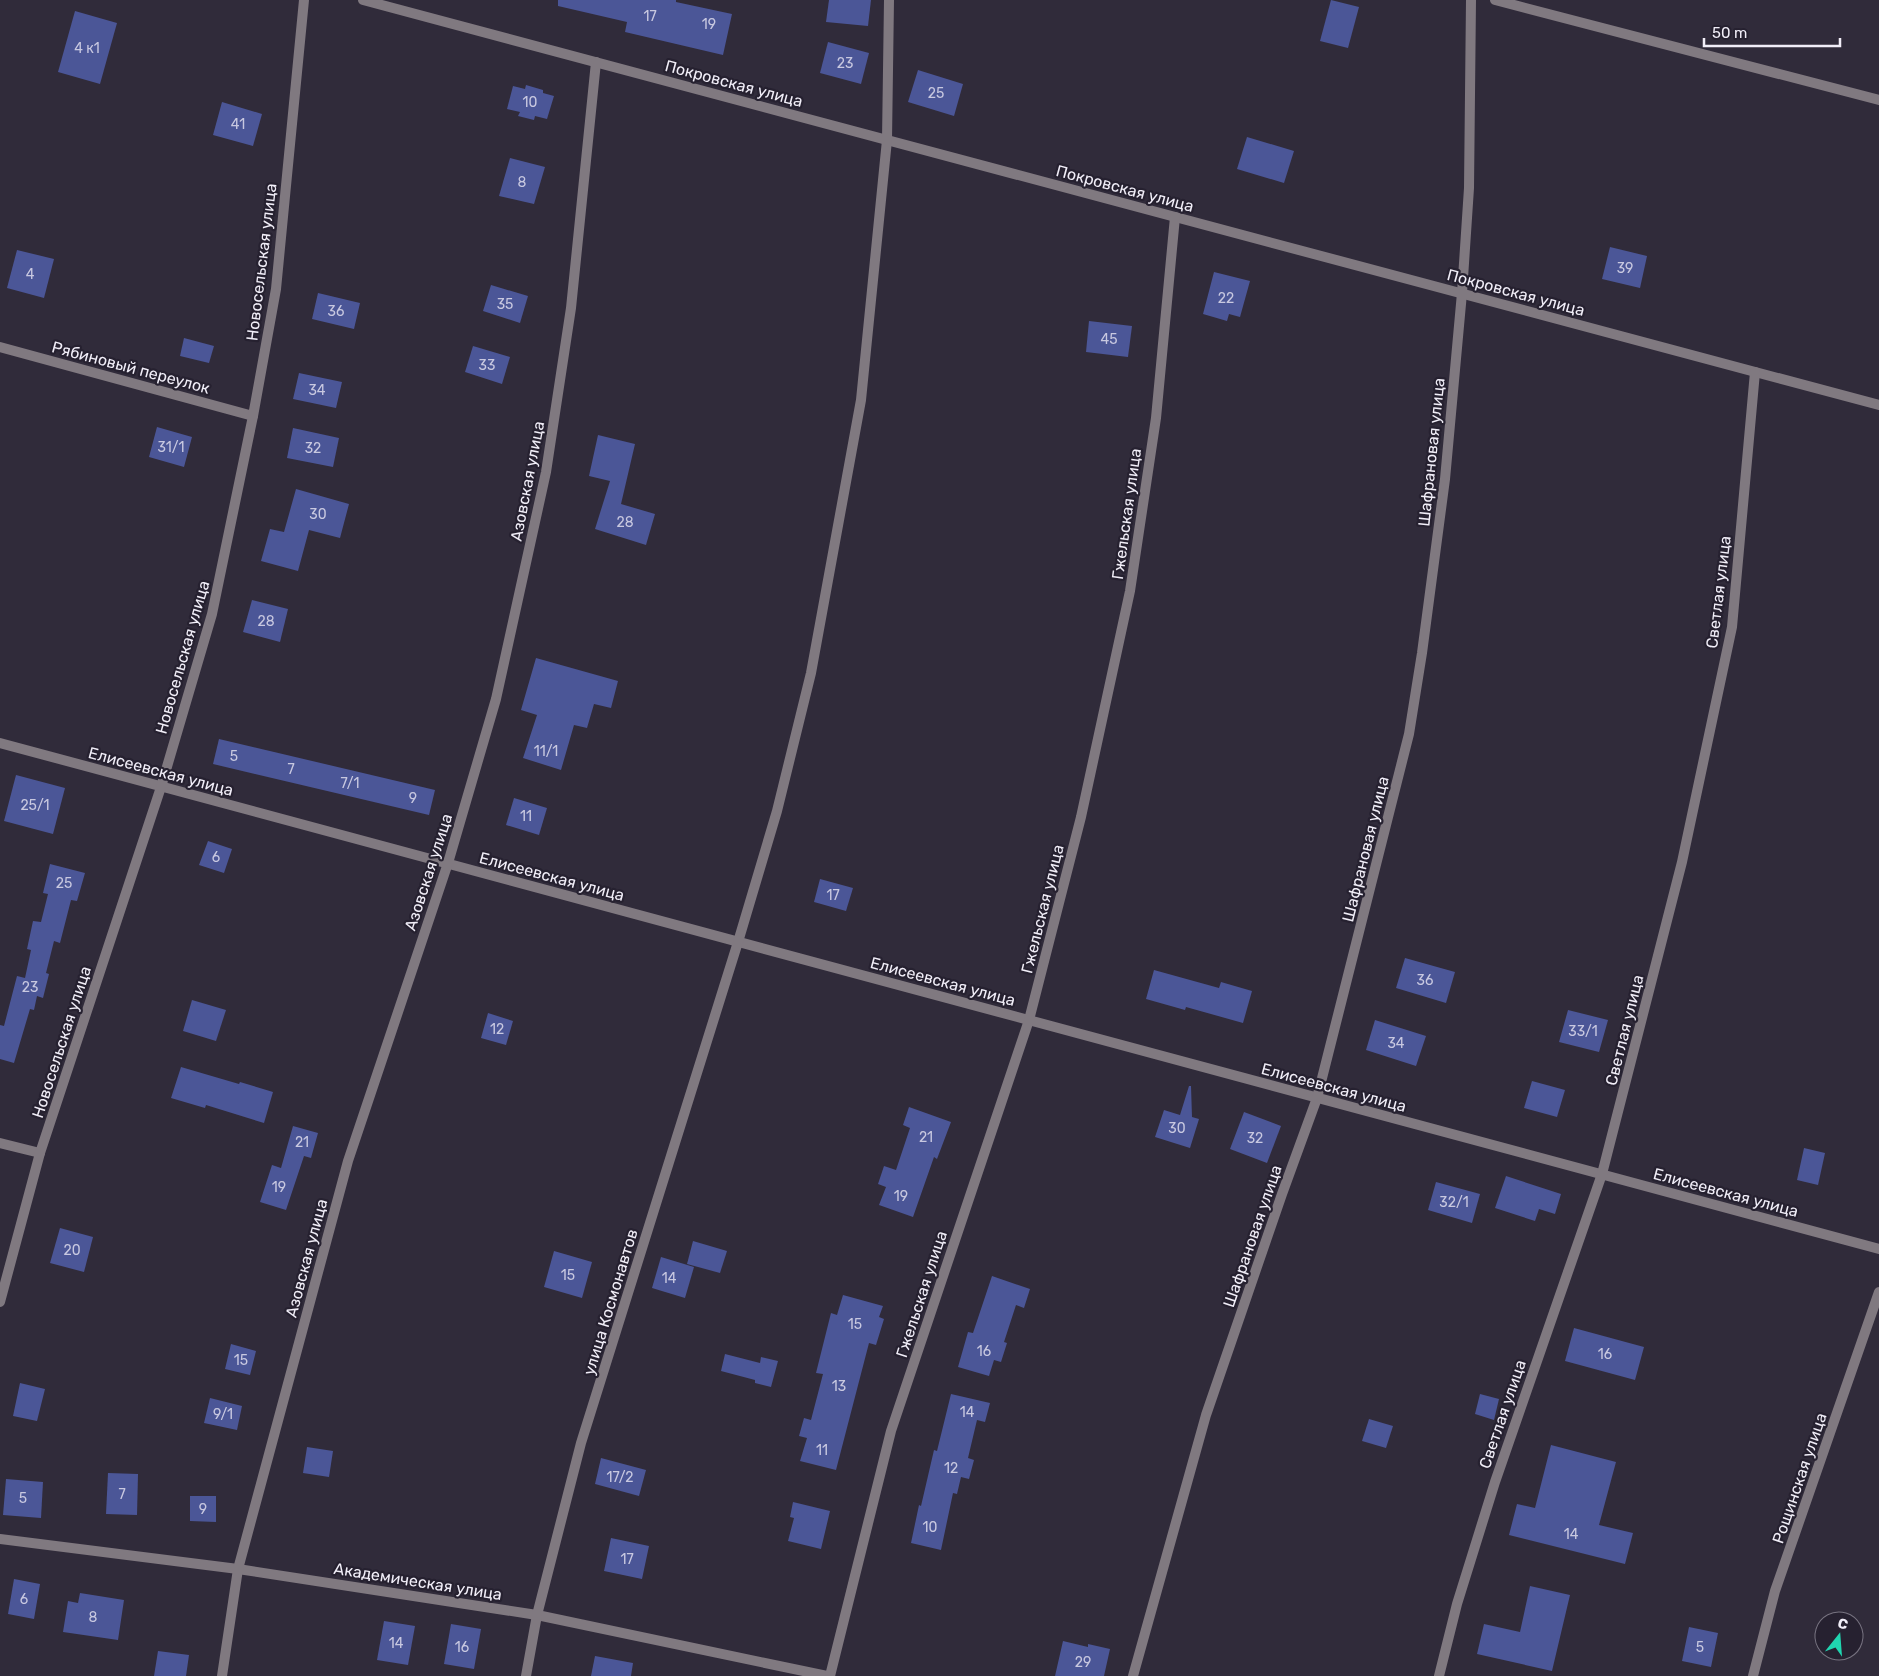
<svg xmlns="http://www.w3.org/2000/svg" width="1879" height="1676" font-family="Rubik,sans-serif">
<rect width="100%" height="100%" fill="#302b3a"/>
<g fill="#4b5697">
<polygon points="558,0 676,0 676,2 732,14 723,55 625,32 627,22 558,6"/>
<polygon points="829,0 871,0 868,26 826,22"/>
<polygon points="1331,0 1359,7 1348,48 1320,41"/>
<polygon points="75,11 117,23 100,84 58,72"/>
<polygon points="828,42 869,53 861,84 820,73"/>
<polygon points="918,70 963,84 954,116 908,102"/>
<polygon points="526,85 543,90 543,93 554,96 547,119 535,116 534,120 518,116 520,112 507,109 513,86 525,89"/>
<polygon points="222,102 262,114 253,146 213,135"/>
<polygon points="1247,137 1294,151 1284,183 1237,169"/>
<polygon points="510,158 545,167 534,204 499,196"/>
<polygon points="1610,247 1647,256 1640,288 1602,279"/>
<polygon points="17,250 54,259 44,298 7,288"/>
<polygon points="1214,272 1250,281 1240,317 1229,314 1227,321 1203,314"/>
<polygon points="491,285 528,296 520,323 483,311"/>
<polygon points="318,293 360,303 354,329 312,319"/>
<polygon points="1089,321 1132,326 1128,357 1086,352"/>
<polygon points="184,338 214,346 209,363 180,356"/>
<polygon points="473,346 510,357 502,384 465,372"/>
<polygon points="299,373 342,382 336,408 293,399"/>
<polygon points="157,427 192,437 184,467 149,457"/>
<polygon points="293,428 339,438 333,467 287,458"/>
<polygon points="598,435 635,444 621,504 655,514 646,545 595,529 610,481 589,476"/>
<polygon points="296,489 349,504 340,538 309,530 298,571 261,561 270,529 284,532"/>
<polygon points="252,600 288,609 280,642 243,632"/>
<polygon points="536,658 618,681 611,708 594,704 587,728 574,725 561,770 523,758 537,715 521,710"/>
<polygon points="219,739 435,790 429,815 213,764"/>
<polygon points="16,775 65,788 53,834 4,821"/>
<polygon points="514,798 547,808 539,835 506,825"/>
<polygon points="208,841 232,849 224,873 199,865"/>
<polygon points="50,864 85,873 77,901 71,900 60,943 54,941 46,973 49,974 43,998 37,996 34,1010 30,1009 14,1063 0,1059 0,1025 4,1026 17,976 25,978 31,950 27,949 33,921 41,922 48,894 43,893"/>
<polygon points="820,879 853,888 846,911 814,902"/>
<polygon points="1405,958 1455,972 1446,1003 1396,988"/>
<polygon points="1154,970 1219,988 1221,982 1252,991 1243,1023 1186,1007 1185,1010 1146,999"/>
<polygon points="192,1000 226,1010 216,1041 183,1031"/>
<polygon points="1568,1010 1608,1020 1599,1052 1559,1042"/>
<polygon points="488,1013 513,1021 506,1045 481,1038"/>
<polygon points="1375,1020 1426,1036 1416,1066 1366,1050"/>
<polygon points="181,1067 239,1084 240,1082 273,1092 264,1123 206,1105 205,1108 171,1098"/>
<polygon points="1532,1081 1565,1090 1557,1117 1524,1108"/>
<polygon points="1189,1086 1191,1086 1192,1117 1199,1119 1190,1148 1155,1137 1164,1110 1180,1115"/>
<polygon points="909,1107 951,1122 937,1159 934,1157 913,1217 879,1205 886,1187 878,1184 884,1166 896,1170 910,1128 903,1125"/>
<polygon points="1244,1112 1281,1126 1267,1163 1230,1149"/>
<polygon points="293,1126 318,1133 311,1158 304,1156 286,1210 260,1202 272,1165 281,1168"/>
<polygon points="1804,1148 1825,1153 1818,1185 1797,1180"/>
<polygon points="1506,1176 1561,1194 1555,1214 1539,1209 1535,1221 1495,1208"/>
<polygon points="1436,1182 1480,1194 1472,1223 1428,1210"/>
<polygon points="60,1228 93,1237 84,1272 50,1263"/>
<polygon points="693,1241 727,1251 720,1273 687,1264"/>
<polygon points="554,1251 592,1262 582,1298 544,1287"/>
<polygon points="661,1257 694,1267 685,1298 652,1288"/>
<polygon points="992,1276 1030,1289 1024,1308 1016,1305 1004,1342 1007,1343 1001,1362 994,1360 989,1376 958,1367 968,1332 973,1333"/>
<polygon points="843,1295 883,1306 879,1317 884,1319 876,1345 869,1343 836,1470 800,1461 807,1438 799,1436 804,1418 811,1420 823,1374 816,1373 831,1313 837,1315"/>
<polygon points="1574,1328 1644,1347 1635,1380 1565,1361"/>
<polygon points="231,1344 256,1351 250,1375 225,1369"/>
<polygon points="725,1354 760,1363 761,1357 778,1361 771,1387 755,1383 755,1380 721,1371"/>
<polygon points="20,1383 45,1389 37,1421 13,1416"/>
<polygon points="951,1394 990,1403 985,1422 977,1420 968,1458 974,1460 969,1479 961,1477 957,1494 953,1493 941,1550 911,1543 919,1505 921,1506 934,1450 937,1451"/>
<polygon points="1480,1394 1499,1399 1494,1420 1475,1414"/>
<polygon points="210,1398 242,1406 237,1430 204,1423"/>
<polygon points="1369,1419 1393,1426 1386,1448 1362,1441"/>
<polygon points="1551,1445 1616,1462 1599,1525 1633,1533 1625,1564 1509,1535 1517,1504 1535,1508"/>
<polygon points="307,1447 333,1451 329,1477 303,1473"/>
<polygon points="601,1458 646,1470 639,1496 595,1484"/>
<polygon points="108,1473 138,1474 137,1515 106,1514"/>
<polygon points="6,1479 43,1482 41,1518 3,1515"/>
<polygon points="190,1496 216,1496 216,1522 190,1521"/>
<polygon points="793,1502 830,1511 821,1549 788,1541 794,1518 790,1517"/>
<polygon points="611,1538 649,1546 642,1579 604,1571"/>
<polygon points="14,1579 40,1584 34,1619 8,1614"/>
<polygon points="1530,1586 1570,1595 1552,1671 1477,1654 1484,1624 1520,1632"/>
<polygon points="80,1593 124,1600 118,1640 63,1632 68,1601 78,1603"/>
<polygon points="384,1621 415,1626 408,1665 377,1660"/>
<polygon points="451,1624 481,1629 474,1669 444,1664"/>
<polygon points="1689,1627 1718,1633 1711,1667 1682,1661"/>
<polygon points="1063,1641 1088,1647 1088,1644 1110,1649 1104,1676 1055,1676"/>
<polygon points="158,1651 189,1655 186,1676 154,1676"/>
<polygon points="595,1656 633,1663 631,1676 591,1676"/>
</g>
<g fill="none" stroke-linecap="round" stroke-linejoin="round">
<g stroke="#807980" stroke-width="10">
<polyline points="363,0 1879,405"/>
<polyline points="1495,0 1879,100"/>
<polyline points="0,347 253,416"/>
<polyline points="0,743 1879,1249"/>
<polyline points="0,1143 40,1153"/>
<polyline points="0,1302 40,1153 161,787 212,614 253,416 276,289 304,0"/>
<polyline points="0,1539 238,1569 537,1615 827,1676"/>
<polyline points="222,1676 238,1569 348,1161 448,863 496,699 546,472 571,308 596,62"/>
<polyline points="526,1676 537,1615 581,1443 738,942 777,811 811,673 861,400 887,140 889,0"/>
<polyline points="830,1676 891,1431 1029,1020 1081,817 1130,591 1156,418 1175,217"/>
<polyline points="1133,1676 1206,1415 1282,1194 1317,1098 1409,734 1422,653 1445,479 1462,293 1469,188 1471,0"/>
<polyline points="1439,1676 1457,1604 1495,1482 1602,1174 1682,862 1732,627 1755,372"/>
<polyline points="1753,1676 1775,1591 1879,1292"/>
</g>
</g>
<g text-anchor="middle" stroke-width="4.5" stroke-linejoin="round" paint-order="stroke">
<g font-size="14" fill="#c8c8e0">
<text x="650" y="21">17</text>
<text x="709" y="29">19</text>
<text x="87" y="53">4 к1</text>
<text x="845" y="68">23</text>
<text x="936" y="98">25</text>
<text x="530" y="107">10</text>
<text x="238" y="129">41</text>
<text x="522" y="187">8</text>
<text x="1625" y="273">39</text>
<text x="30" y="279">4</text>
<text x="1226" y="303">22</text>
<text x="505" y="309">35</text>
<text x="336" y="316">36</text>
<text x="1109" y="344">45</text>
<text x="487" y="370">33</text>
<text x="317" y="395">34</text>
<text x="171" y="452">31/1</text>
<text x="313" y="453">32</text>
<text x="318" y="519">30</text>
<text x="625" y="527">28</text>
<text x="266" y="626">28</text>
<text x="546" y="756">11/1</text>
<text x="234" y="761">5</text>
<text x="291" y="774">7</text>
<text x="350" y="788">7/1</text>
<text x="413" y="803">9</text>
<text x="35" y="810">25/1</text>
<text x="526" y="821">11</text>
<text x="216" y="862">6</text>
<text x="64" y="888">25</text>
<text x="833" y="900">17</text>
<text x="1425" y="985">36</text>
<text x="30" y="992">23</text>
<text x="497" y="1034">12</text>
<text x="1583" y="1036">33/1</text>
<text x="1396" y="1048">34</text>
<text x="1177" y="1133">30</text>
<text x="926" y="1142">21</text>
<text x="1255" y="1143">32</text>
<text x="302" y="1147">21</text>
<text x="279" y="1192">19</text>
<text x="901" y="1201">19</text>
<text x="1454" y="1207">32/1</text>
<text x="72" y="1255">20</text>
<text x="568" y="1280">15</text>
<text x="669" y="1283">14</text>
<text x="855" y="1329">15</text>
<text x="984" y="1356">16</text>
<text x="1605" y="1359">16</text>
<text x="241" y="1365">15</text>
<text x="839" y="1391">13</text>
<text x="967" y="1417">14</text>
<text x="223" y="1419">9/1</text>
<text x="822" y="1455">11</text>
<text x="951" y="1473">12</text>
<text x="620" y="1482">17/2</text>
<text x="122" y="1499">7</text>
<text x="23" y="1503">5</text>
<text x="203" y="1514">9</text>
<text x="930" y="1532">10</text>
<text x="1571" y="1539">14</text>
<text x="627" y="1564">17</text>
<text x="24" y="1604">6</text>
<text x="93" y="1622">8</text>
<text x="396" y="1648">14</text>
<text x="462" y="1652">16</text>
<text x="1700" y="1652">5</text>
<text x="1083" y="1667">29</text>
</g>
<g font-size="16" fill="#f1eef8" stroke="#262130">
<text transform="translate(734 83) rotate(15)" y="6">Покровская улица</text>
<text transform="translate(1125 188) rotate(15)" y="6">Покровская улица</text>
<text transform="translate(261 262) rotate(-83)" y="6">Новосельская улица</text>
<text transform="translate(1516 292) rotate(15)" y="6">Покровская улица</text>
<text transform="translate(131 367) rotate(15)" y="6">Рябиновый переулок</text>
<text transform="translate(1431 452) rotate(-84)" y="6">Шафрановая улица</text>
<text transform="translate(527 481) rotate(-79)" y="6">Азовская улица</text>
<text transform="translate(1126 514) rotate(-82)" y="6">Гжельская улица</text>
<text transform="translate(1718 592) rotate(-83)" y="6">Светлая улица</text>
<text transform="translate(182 657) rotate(-74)" y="6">Новосельская улица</text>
<text transform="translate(161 771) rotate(15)" y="6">Елисеевская улица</text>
<text transform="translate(1365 849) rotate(-76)" y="6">Шафрановая улица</text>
<text transform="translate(428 872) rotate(-72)" y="6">Азовская улица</text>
<text transform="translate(552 876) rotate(15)" y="6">Елисеевская улица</text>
<text transform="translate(1042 909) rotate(-76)" y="6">Гжельская улица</text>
<text transform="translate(943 981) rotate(15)" y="6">Елисеевская улица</text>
<text transform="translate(1624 1030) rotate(-76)" y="6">Светлая улица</text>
<text transform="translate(61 1042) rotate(-72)" y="6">Новосельская улица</text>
<text transform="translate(1334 1087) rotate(15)" y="6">Елисеевская улица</text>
<text transform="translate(1726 1192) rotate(15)" y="6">Елисеевская улица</text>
<text transform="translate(1252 1236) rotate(-71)" y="6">Шафрановая улица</text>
<text transform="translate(306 1258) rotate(-75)" y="6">Азовская улица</text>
<text transform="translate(921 1294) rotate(-72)" y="6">Гжельская улица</text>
<text transform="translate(610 1302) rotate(-73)" y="6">улица Космонавтов</text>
<text transform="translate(1502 1414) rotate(-71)" y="6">Светлая улица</text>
<text transform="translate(1799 1478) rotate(-71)" y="6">Рощинская улица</text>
<text transform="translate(418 1581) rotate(9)" y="6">Академическая улица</text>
</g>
</g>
<g transform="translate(1839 1636) rotate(17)"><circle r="24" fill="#262130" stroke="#777380"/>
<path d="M0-4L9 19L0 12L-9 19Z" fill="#20d5b0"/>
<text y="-8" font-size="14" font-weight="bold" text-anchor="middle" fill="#f1eef8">С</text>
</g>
<path d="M1704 38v8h136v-8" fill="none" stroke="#f1eef8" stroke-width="2.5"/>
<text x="1712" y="38" font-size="15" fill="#f1eef8" stroke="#262130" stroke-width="4" paint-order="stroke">50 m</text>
</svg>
